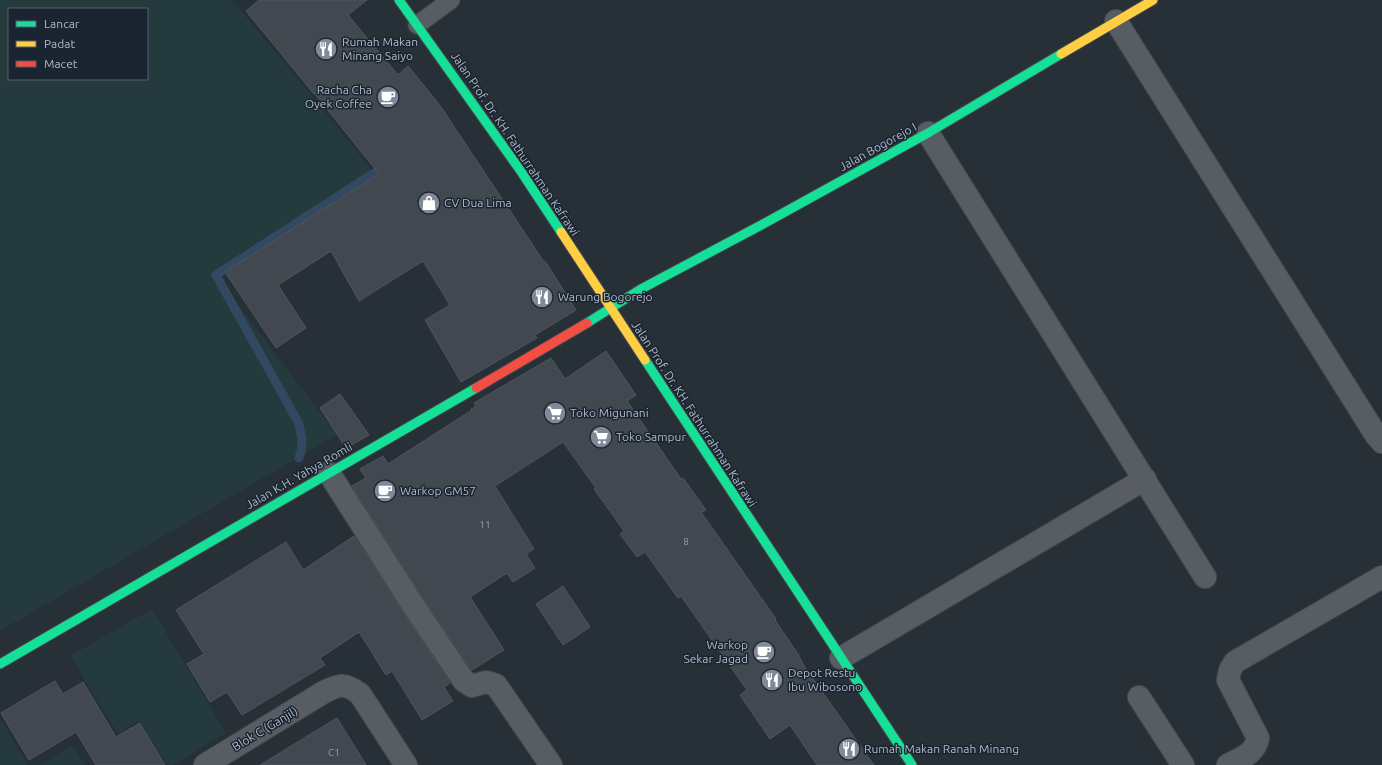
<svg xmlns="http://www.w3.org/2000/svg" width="1382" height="765" font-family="Ubuntu,sans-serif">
<rect width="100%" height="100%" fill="#272f37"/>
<g fill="#243a3d" fill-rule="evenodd">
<path d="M0,0H232L337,126L374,173L216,275L337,435L0,631ZM9,9H147V79H9Z"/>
<polygon points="152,609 226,733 173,765 167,765 140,720 118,734 70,656"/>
<polygon points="0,718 27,764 27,765 0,765"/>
<polygon points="73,745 85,765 40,765"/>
</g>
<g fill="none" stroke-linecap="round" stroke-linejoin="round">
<path stroke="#334861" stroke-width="9" d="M299,458C304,445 302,435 298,422L216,275L374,173"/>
</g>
<g fill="#41484f" stroke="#4f565e">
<polygon points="259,0 367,0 348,15 398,75 408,66 439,104 544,262 545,261 576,310 535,335 537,338 461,382 425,320 450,305 423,261 359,301 331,251 278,285 306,328 276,348 225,272 379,174 314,93 314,94 246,11"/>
<polygon points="606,351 636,395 627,401 681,479 683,478 706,510 701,512 776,619 775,620 798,654 804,666 874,765 817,765 790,725 770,739 740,695 747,690 681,596 678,598 645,552 637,557 620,534 624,531 594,489 596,488 563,442 495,486 534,549 526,554 535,568 513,582 507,573 470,597 504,650 472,670 425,601 352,486 366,478 360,469 383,456 388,464 472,410 471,409 476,407 474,403 551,358 565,379"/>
<polygon points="340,394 369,435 346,448 320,408"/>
<polygon points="354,536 405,615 450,683 444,687 453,701 422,720 392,671 386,675 359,632 320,658 325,665 242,715 227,692 210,702 187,664 204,654 176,610 286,542 303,570"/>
<polygon points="563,586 590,627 563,645 536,604"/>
<polygon points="55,681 63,694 83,682 116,737 140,723 165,765 96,765 76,732 29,760 1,713"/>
<polygon points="337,718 366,765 260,765"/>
</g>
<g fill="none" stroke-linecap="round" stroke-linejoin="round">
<g stroke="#464b51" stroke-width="19">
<polyline id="lane" points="417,25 451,0"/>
</g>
<g stroke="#464b51" stroke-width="24">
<g id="street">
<polyline points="1116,21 1376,435 1382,442"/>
<polyline points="928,133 1205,577"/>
<polyline points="329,473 415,608 464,681 472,686 486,682 496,685 551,765"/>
<polyline points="841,658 1145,479"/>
<polyline points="1139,697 1183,765"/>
<path d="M205,765L324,692C341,684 345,683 360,694L406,765"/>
<path d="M1228,765C1241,758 1255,754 1258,738L1228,680L1230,670L1235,662L1382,577"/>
</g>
</g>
<g stroke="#464b51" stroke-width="11">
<g id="fast">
<polyline points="399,0 520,170 561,232"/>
<polyline points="587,323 641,289 765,223 928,133 1061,54"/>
<polyline points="645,360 912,765"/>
<polyline points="0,664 476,388"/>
</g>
</g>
<g stroke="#464b51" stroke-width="11">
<g id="slow">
<polyline points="1061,54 1153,0"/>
<polyline points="561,232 645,360"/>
</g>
</g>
<g stroke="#464b51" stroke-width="11">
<polyline id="jam" points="476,388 587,323"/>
</g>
<use href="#lane" stroke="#585d64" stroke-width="17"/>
<use href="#street" stroke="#585d64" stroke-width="22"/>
<use href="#fast" stroke="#16e098" stroke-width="9"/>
<use href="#slow" stroke="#ffcf43" stroke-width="9"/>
<use href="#jam" stroke="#f24e42" stroke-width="9"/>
</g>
<defs>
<g id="restaurant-disc" transform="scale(1.15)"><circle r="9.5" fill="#808995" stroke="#1a2531"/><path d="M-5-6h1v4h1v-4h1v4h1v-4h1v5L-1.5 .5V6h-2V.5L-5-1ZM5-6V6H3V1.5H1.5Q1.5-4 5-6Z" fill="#fff"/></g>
<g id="cafe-disc" transform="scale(1.15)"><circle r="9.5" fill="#808995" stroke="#1a2531"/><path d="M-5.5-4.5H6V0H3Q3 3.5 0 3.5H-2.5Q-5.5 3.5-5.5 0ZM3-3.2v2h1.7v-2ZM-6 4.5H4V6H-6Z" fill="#fff"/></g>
<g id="shop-disc" transform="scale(1.15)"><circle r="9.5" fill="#808995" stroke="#1a2531"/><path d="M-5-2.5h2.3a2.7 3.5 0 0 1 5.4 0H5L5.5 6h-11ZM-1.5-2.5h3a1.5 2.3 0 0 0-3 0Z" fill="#fff"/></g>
<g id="supermarket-disc" transform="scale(1.15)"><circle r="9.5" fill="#808995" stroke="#1a2531"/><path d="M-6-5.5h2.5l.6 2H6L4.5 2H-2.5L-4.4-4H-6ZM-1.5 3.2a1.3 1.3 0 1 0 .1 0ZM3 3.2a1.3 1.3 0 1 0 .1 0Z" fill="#fff"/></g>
</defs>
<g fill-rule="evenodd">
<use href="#restaurant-disc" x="326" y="49"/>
<use href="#cafe-disc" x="388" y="97"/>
<use href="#shop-disc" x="429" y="203"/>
<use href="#restaurant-disc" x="542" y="297"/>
<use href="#supermarket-disc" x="555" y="413"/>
<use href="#supermarket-disc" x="601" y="437"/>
<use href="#cafe-disc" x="385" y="491"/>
<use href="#cafe-disc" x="764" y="652"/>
<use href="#restaurant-disc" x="772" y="680"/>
<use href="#restaurant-disc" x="849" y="749"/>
</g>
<g text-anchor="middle" stroke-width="3" stroke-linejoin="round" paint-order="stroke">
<g font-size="10" fill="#949eaa">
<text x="485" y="528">11</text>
<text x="686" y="545">8</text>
<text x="334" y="756">C1</text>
</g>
<g font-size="12" fill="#b0bac8" stroke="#1a2531" text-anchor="start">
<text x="342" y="46">Rumah Makan<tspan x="342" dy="14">Minang Saiyo</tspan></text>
<text x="372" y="94" text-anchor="end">Racha Cha<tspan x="372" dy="14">Oyek Coffee</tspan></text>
<text x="444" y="207">CV Dua Lima</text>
<text x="558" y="301">Warung Bogorejo</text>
<text x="570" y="417">Toko Migunani</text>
<text x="616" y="441">Toko Sampur</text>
<text x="400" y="495">Warkop GM57</text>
<text x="748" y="649" text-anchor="end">Warkop<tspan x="748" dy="14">Sekar Jagad</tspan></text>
<text x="788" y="677">Depot Restu<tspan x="788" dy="14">Ibu Wibosono</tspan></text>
<text x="864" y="753">Rumah Makan Ranah Minang</text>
</g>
<g font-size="12" fill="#b0bac8" stroke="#1a2531">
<text transform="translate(515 144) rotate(56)" y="4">Jalan Prof. Dr. KH. Fathurrahman Kafrawi</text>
<text transform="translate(878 147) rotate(-29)" y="4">Jalan Bogorejo I</text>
<text transform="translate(694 414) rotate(57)" y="4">Jalan Prof. Dr. KH. Fathurrahman Kafrawi</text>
<text transform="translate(299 476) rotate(-30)" y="4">Jalan K.H. Yahya Romli</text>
<text transform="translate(265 729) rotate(-31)" y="4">Blok C (Ganjil)</text>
</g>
</g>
<rect x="8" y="8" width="140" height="72" fill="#1a2531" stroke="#56616d"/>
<rect x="16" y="21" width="20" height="6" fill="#16e098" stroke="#56616d"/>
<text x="44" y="28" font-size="12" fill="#b0bac8">Lancar</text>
<rect x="16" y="41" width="20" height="6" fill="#ffcf43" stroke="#56616d"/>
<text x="44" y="48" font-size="12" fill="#b0bac8">Padat</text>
<rect x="16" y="61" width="20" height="6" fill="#f24e42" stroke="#56616d"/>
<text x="44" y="68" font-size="12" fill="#b0bac8">Macet</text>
</svg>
